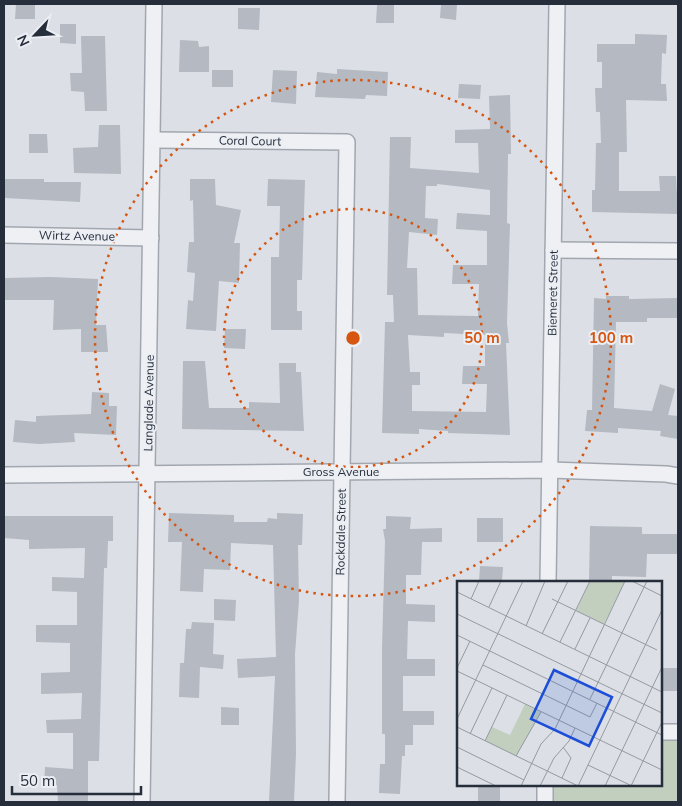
<svg xmlns="http://www.w3.org/2000/svg" width="682" height="806" font-family="Mulish,sans-serif">
<rect width="100%" height="100%" fill="#dce0e6"/>
<polygon fill="#c2cfbe" points="661,732 678,732 678,802 545,802 545,785 661,785"/>
<g fill="#b4b9c2" fill-rule="evenodd">
<polygon points="16,4 35,4 35,19 15,19"/>
<polygon points="441,4 457,4 456,20 440,18"/>
<polygon points="377,5 394,5 394,23 376,23"/>
<polygon points="238,8 260,8 259,30 238,29"/>
<polygon points="60,24 76,24 76,44 60,43"/>
<polygon points="635,34 667,35 666,54 662,53 661,84 666,84 667,101 626,100 627,152 619,152 619,191 660,191 659,176 676,176 678,214 592,212 592,190 595,190 596,143 601,143 600,112 596,112 595,88 602,88 602,62 597,62 597,44 635,44"/>
<polygon points="81,36 105,36 107,111 85,111 84,92 71,91 70,73 82,73"/>
<polygon points="180,40 198,41 199,47 209,46 209,72 179,72"/>
<polygon points="337,69 388,72 387,96 366,95 365,99 315,97 317,72 337,74"/>
<rect x="212" y="70" width="21" height="17"/>
<polygon points="273,70 297,71 296,104 271,102"/>
<polygon points="459,84 481,85 480,99 458,98"/>
<path d="M510,95L511,154H508L507,223L510,224L507,323L509,343H506L510,435L448,433V431L419,429V434L382,433L385,322H394L393,295H387L390,137H411L410,168L479,173L478,143H455V130L490,129L489,96ZM437,184L490,190V215L457,213L456,229L487,231V265H453L452,284H479L478,316L418,315L417,268H407L409,232L437,235L438,219L425,218L426,186H437ZM444,333L485,335V366H463L462,384H487L486,412L412,411V385H420V372H410L408,335L444,337Z"/>
<polygon points="99,125 120,125 121,174 74,173 73,148 98,147"/>
<polygon points="29,134 47,134 48,153 29,153"/>
<polygon points="4,179 44,179 44,182 81,182 80,202 4,198"/>
<polygon points="190,179 215,179 216,205 241,210 234,243 240,243 239,283 219,281 216,331 186,329 188,300 193,301 195,273 187,272 189,242 194,242 193,200 190,201"/>
<polygon points="268,179 305,180 302,280 297,280 297,311 302,311 302,330 271,330 271,257 279,257 280,206 267,206"/>
<polygon points="51,277 98,279 96,325 106,325 108,352 81,352 81,329 53,330 54,300 4,300 4,278"/>
<polygon points="606,296 629,296 629,299 678,298 678,318 647,318 647,322 616,322 614,408 652,411 660,384 675,389 668,415 678,416 678,439 660,436 661,431 618,428 618,433 585,431 587,410 592,410 594,298 606,299"/>
<polygon points="225,329 246,329 245,349 224,348"/>
<polygon points="183,361 205,361 209,408 249,408 249,402 280,403 279,363 296,363 296,372 301,372 304,431 182,429"/>
<polygon points="92,392 109,393 109,406 117,406 116,435 74,433 75,442 39,444 13,442 15,420 36,422 36,416 91,414"/>
<polygon points="169,513 234,515 234,522 267,522 268,518 277,519 277,513 303,514 302,545 298,545 299,600 295,654 296,753 294,802 269,802 275,676 238,678 237,659 276,657 273,545 231,543 230,570 204,569 203,592 180,591 182,542 168,542"/>
<polygon points="4,516 113,516 113,541 108,541 107,568 104,568 99,761 88,761 88,802 58,802 57,785 44,784 45,767 73,769 73,733 47,733 46,720 81,719 82,693 41,694 41,673 70,672 70,643 36,642 36,625 77,625 77,592 52,591 52,577 84,578 85,548 29,549 29,540 4,538"/>
<polygon points="386,516 411,517 410,529 442,528 442,542 422,542 421,575 406,575 406,604 435,605 435,622 408,621 407,659 435,659 435,676 403,676 403,711 434,711 434,725 413,725 413,745 405,745 405,756 402,756 400,794 379,793 380,764 385,764 385,734 382,734 382,648 385,541 383,529 386,529"/>
<rect x="477" y="518" width="26" height="24"/>
<polygon points="590,526 642,527 642,534 678,534 678,554 647,554 646,577 612,576 612,582 589,582"/>
<polygon points="480,566 503,567 502,582 479,582"/>
<polygon points="214,599 236,600 235,621 214,620"/>
<polygon points="192,622 214,623 213,654 224,655 223,669 200,667 199,698 179,697 180,663 184,663 186,629 191,629"/>
<rect x="661" y="668" width="17" height="23"/>
<polygon points="221,707 239,708 239,725 221,725"/>
<rect x="478" y="785" width="22" height="17"/>
</g>
<g fill="none" stroke-linecap="round" stroke-linejoin="round">
<g stroke="#a2a7af" stroke-width="18">
<g id="minor">
<polyline points="153,140 347,142 337,802"/>
<polyline points="4,235 151,238"/>
<polyline points="553,250 678,251"/>
<polyline points="4,475 550,470 666,474 678,476"/>
<polyline points="548,582 557,4"/>
<polyline points="661,732 678,732"/>
<polyline points="142,802 154,4"/>
<polyline points="545,802 545,785"/>
</g>
</g>
<use href="#minor" stroke="#eff0f4" stroke-width="15"/>
</g>
<g fill="none" stroke="#d55511" stroke-width="2.5" stroke-dasharray="2.5 5">
<circle cx="353" cy="338" r="129"/>
<circle cx="353" cy="338" r="258"/>
</g>
<g text-anchor="middle" stroke-width="4" stroke-linejoin="round" paint-order="stroke">
<g font-size="12" fill="#272e3b" stroke="#ebeff4">
<text transform="translate(250 141) rotate(1)" y="4">Coral Court</text>
<text transform="translate(77 236) rotate(1)" y="4">Wirtz Avenue</text>
<text transform="translate(553 293) rotate(-89)" y="4">Biemeret Street</text>
<text transform="translate(149 403) rotate(-89)" y="4">Langlade Avenue</text>
<text x="341" y="476">Gross Avenue</text>
<text transform="translate(341 532) rotate(-89)" y="4">Rockdale Street</text>
</g>
</g>
<g transform="translate(457 581)">
<rect width="205" height="205" fill="#dce0e6"/>
<path d="M133,0H168L147,43L119,30ZM68,123L84,131L59,175L28,160L35,146L53,154Z" fill="#c2cfbe"/>
<path fill="none" stroke="#9499a2" stroke-width="1" d="M175,0L205,15M0,11L205,111M14,18L22,0M95,18L200,69M32,26L44,0M0,33L205,132M69,45L88,0M85,53L111,0M0,54L205,154M103,61L133,0M118,68L133,37M26,84L133,136L140,122M0,87L13,60M0,90L205,189M133,118L190,0M0,138L66,0M0,146L121,205M13,153L35,107M28,160L50,114M0,166L67,199M59,175L84,131M131,184L175,205M0,186L39,205M105,197L114,177L106,166M64,205L84,163L98,148L168,0M83,205L97,177L112,160L118,147M121,205L205,29M148,205L205,86M174,205L205,141"/>
<path fill="#1d4ed8" fill-opacity="0.15" stroke="#1d4ed8" stroke-width="2.5" d="M97,89L155,116L132,165L74,138Z"/>
<rect width="205" height="205" fill="none" stroke="#272e3b" stroke-width="2.5"/>
</g>
<circle cx="353" cy="338" r="8" fill="#d55511" stroke="#ebeff4" stroke-width="2.5"/>
<g font-size="15" text-anchor="middle" font-weight="bold" fill="#d55511" stroke="#ebeff4" stroke-width="4" stroke-linejoin="round" paint-order="stroke">
<text x="482" y="343">50 m</text>
<text x="611" y="343">100 m</text>
</g>
<rect width="682" height="806" fill="none" stroke="#272e3b" stroke-width="10"/>
<g transform="translate(35 35) rotate(245)" stroke="#ebeff4" stroke-width="4" paint-order="stroke">
<path d="M0-4L9 19L0 12L-9 19Z" fill="#272e3b"/>
<text y="-8" font-size="14" font-weight="bold" text-anchor="middle" fill="#272e3b">N</text>
</g>
<path d="M12 786v8h129v-8" fill="none" stroke="#272e3b" stroke-width="2.5"/>
<text x="20" y="786" font-size="15" fill="#272e3b" stroke="#ebeff4" stroke-width="4" paint-order="stroke">50 m</text>
</svg>
